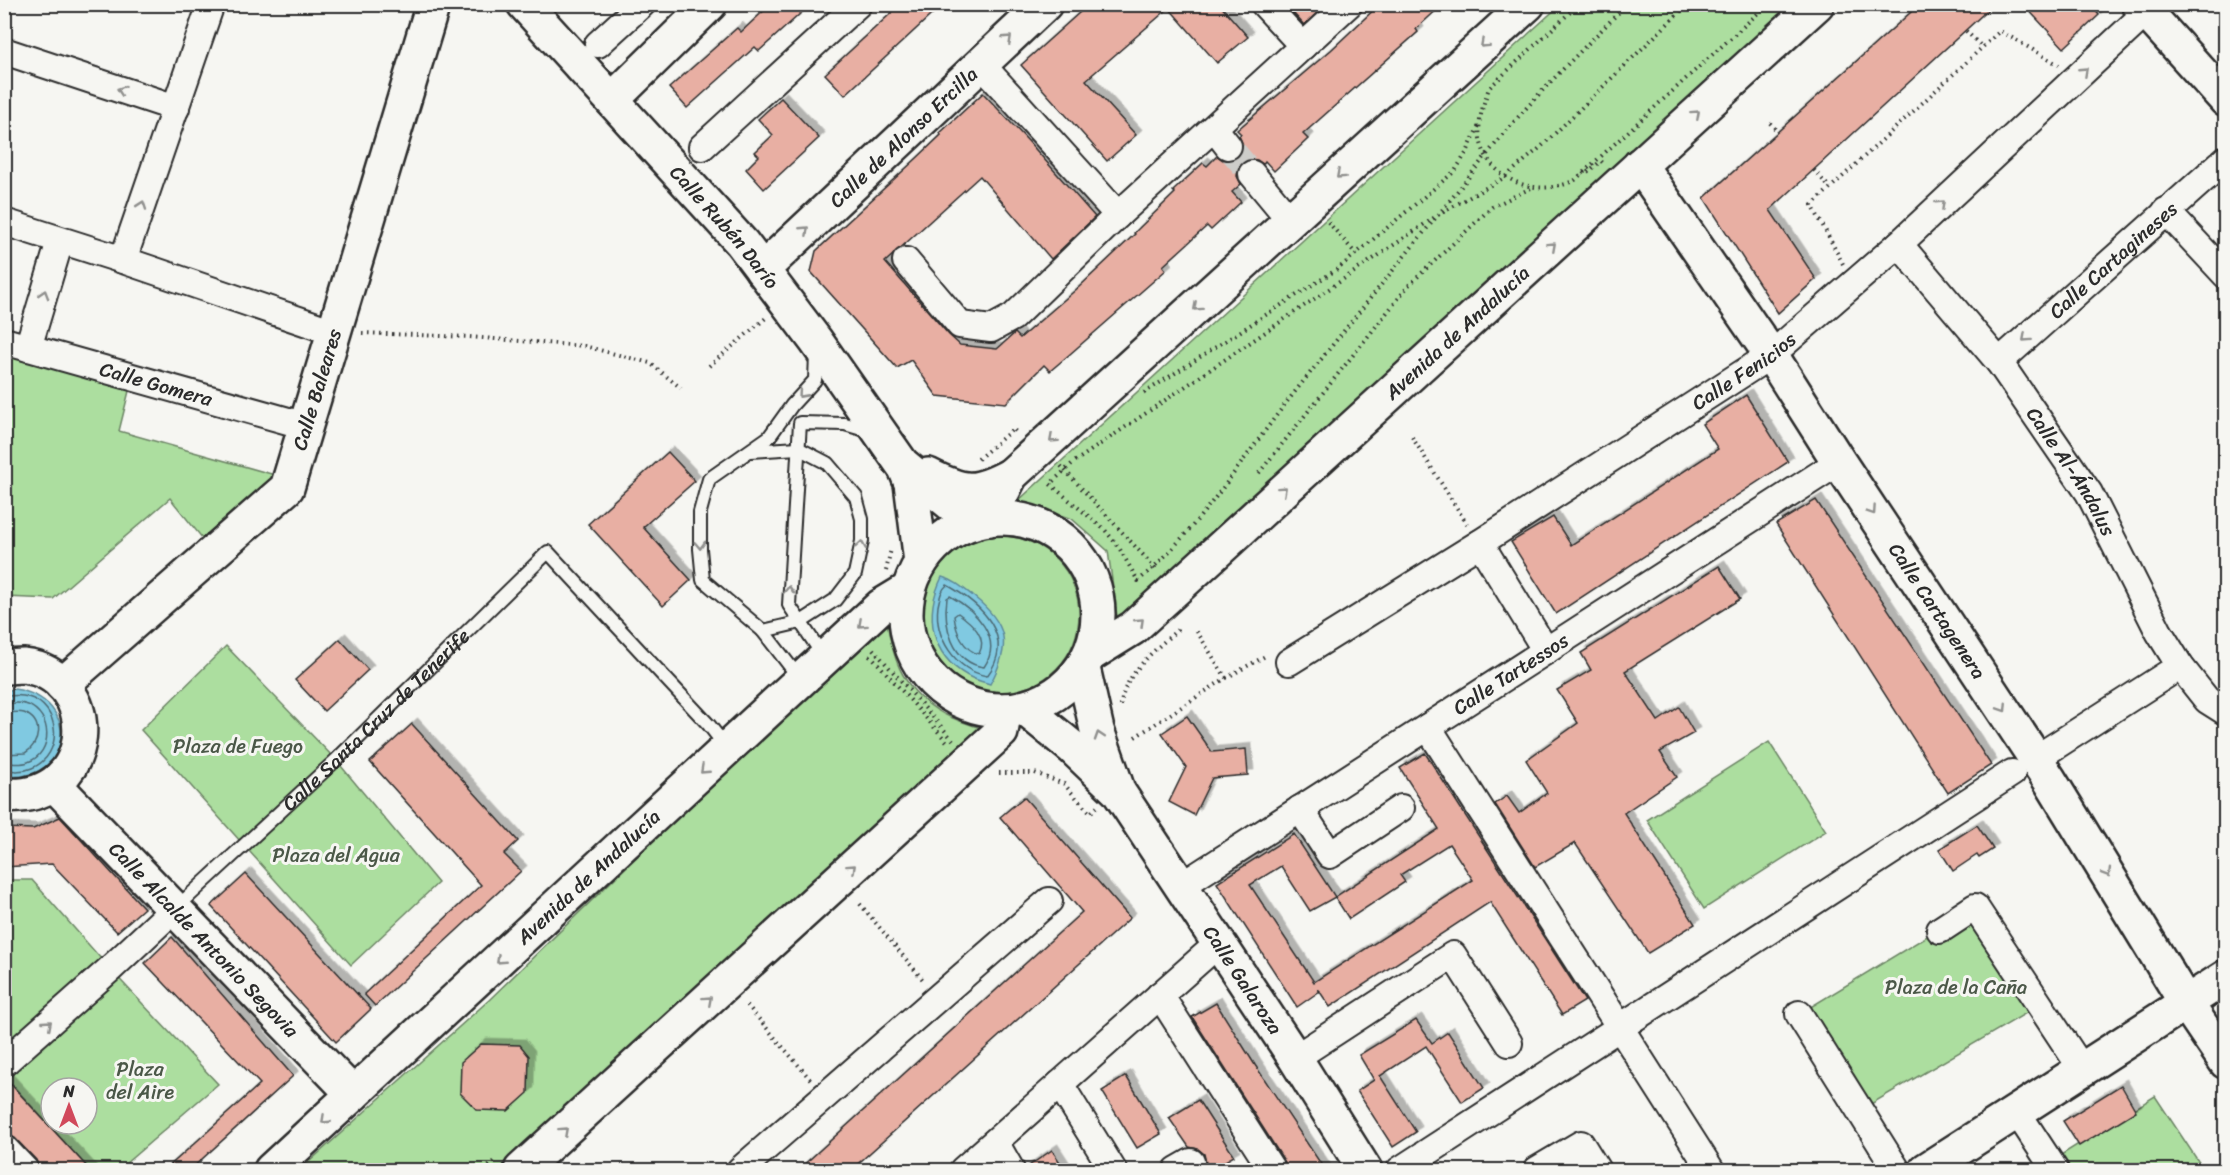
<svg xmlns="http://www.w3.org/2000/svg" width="2230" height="1175" font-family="Sriracha,sans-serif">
<defs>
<filter id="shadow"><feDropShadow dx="5.5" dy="-5.5" stdDeviation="0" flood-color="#0004"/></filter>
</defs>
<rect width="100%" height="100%" fill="#f6f6f2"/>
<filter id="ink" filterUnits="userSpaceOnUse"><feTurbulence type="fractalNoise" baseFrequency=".0167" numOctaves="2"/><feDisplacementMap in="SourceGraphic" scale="12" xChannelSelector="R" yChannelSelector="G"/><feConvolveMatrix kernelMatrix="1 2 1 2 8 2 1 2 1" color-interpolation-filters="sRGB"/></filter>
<g filter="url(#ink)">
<g fill="#acde9f" stroke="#6c8465" stroke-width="1.5" fill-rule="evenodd">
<polygon points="1560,5 1794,5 1118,623 1108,551 1072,519 1018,501"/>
<polygon points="5,351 130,387 119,431 275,475 270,489 207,544 170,498 53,599 5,597"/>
<circle cx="1001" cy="614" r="78"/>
<path d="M886,615C892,656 900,686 937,710C951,720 973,725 989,731L508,1170H300L489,1000Z"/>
<polygon points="226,646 336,760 438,883 351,965 141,730"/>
<polygon points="1769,742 1826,831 1704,909 1647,820"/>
<path d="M4,880H32L110,969L218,1084L118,1170H90L5,1077ZM51,1088H87V1124H51Z"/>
<polygon points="1975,907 2040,1005 1859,1111 1799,1014"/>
<polygon points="2155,1096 2204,1170 2072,1170 2061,1155"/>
</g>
<g fill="#80c9e1" stroke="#5e8a98" stroke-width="1.5">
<path d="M942,577C954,580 963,588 973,596C1008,624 1012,645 990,684C983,682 975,680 968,676C930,655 924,614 942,577Z"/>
<path d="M14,689C84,699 72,784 5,776V691Z"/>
</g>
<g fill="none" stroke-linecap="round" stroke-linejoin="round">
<g stroke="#4d6a74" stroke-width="1.5">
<path d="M947,585C981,604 1017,637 987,676C955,670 934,637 938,606C940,597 941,590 947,585Z"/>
<path d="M950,596C975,610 1004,638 984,667C952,663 943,625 947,598Z"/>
<path d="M958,613C972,623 988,637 979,654C963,650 956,632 954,616Z"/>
<path d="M4,696C12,696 20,694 28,697C61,706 64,755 32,768C23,772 14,771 4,770"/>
<path d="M4,704C13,703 20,702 28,705C52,715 54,752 28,762C21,765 13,763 4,763"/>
<path d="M4,713C11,713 18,711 24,713C44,721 40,744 25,753L4,754"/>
</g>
</g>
<g fill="#e8afa3" stroke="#2b2b2b" stroke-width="1.5" fill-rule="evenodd" filter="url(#shadow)">
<polygon points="771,4 811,4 759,51 755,47 687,108 669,88 737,28 741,32"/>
<polygon points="901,4 943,4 845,95 825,74"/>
<polygon points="1089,4 1219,4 1248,37 1217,63 1169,8 1086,80 1136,135 1107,161 1021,65"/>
<polygon points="1285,4 1326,4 1304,25"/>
<polygon points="1380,4 1443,4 1416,29 1418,32 1303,134 1308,139 1274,171 1265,161 1263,164 1257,160 1250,159 1242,163 1238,168 1237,176 1241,184 1232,192 1241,202 1211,230 1207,226 1163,266 1166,270 1070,354 1050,371 1044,365 1006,403 937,396 911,360 897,368 811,272 816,251 916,159 941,135 940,133 983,93 1029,142 1095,217 1051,259 980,176 885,262 949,335 960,345 997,349 1015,333 1020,338 1079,287 1135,234 1134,233 1175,193 1173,191 1203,163 1207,166 1217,156 1223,160 1229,161 1238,157 1242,152 1243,145 1239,136 1241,134 1237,130 1331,50"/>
<polygon points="1920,4 1994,4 1770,210 1816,279 1778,313 1704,198"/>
<polygon points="2023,4 2090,4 2099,15 2064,48"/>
<polygon points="781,98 819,138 764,189 746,169 759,156 755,152 773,135 758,119"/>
<polygon points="1746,395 1788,462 1556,614 1511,542 1553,517 1571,545 1718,449 1702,424"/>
<polygon points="668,452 695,481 643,527 691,580 663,606 588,524"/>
<polygon points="1816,500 1991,765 1948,793 1776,524"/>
<polygon points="1719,566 1740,599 1625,671 1658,721 1679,707 1694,733 1660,752 1677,777 1624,813 1695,924 1648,953 1575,843 1535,867 1495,804 1507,796 1519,813 1547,793 1526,760 1578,723 1557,690 1591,670 1581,653"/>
<polygon points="340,639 368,670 324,711 295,680"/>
<polygon points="1187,716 1212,752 1246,749 1248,775 1212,778 1194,815 1169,802 1186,767 1162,733"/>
<polygon points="412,724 518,841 504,854 521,871 375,1006 364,994 481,885 370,762"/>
<path d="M1425,753L1585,1001L1562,1015L1490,902L1330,1007L1318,989L1320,991L1297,1007L1217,883L1294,834L1335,897L1439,829L1400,768ZM1449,844L1473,880L1314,982L1250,885L1281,866L1310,911L1335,897L1349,919L1405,882L1400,875Z"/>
<polygon points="1024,797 1130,918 851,1170 798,1170 1082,912 1000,817"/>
<polygon points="60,817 144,908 117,932 52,864 4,867 4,828 33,829"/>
<polygon points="1977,825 1993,849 1979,858 1977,855 1953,871 1939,849"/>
<polygon points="246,874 371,1009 336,1042 211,906"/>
<polygon points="172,937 293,1076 190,1170 165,1170 260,1084 145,963"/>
<polygon points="1216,1003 1255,1065 1325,1170 1287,1170 1285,1162 1192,1017"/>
<polygon points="1416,1020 1432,1043 1448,1032 1484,1088 1462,1102 1426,1046 1380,1076 1416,1132 1393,1147 1357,1091 1374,1080 1359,1055"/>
<polygon points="481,1044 520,1045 529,1056 528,1093 508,1111 477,1110 460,1093 461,1062"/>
<polygon points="1126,1076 1161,1134 1137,1148 1102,1091"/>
<polygon points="4,1078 5,1078 90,1170 40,1170 36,1160 15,1138 4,1133"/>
<polygon points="2121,1085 2136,1111 2079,1146 2063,1121"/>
<polygon points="1198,1100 1234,1156 1210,1170 1204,1170 1206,1163 1204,1154 1198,1149 1189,1147 1169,1118"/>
<polygon points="1052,1150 1065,1170 1026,1170 1026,1168"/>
</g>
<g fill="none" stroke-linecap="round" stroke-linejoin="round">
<polyline stroke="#cdcdca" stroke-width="26" stroke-dasharray="26 13" stroke-linecap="butt" points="1228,146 1252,174"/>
<g stroke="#2b2b2b" stroke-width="16">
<g id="lane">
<polyline points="751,451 798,448 827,463 856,497 862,519 862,541 855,574 835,600 801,622 763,631"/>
<polyline points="824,657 789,605 800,423 845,424 872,432"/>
<polyline points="800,679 763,631 703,580 700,549 700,512 709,479 769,437 792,405 815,380 816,354"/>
<path id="s1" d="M175,909L336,760L548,552L709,725L726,747"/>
</g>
</g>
<g stroke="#2b2b2b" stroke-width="30">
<g id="street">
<polyline points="598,44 642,4"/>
<polyline points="1303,46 1349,4"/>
<polyline points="4,51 176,108"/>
<polyline points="981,64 1118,215 1303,46 1264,4"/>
<polyline points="1214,128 1228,146"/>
<polyline points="702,147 858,4"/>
<polyline points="1252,174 1291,221"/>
<polyline points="2166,211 2226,275"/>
<polyline points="4,222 123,260 334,332"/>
<path id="s2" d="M1899,244L1999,362L2089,493L2159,632L2180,666L2207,700L2226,712"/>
<polyline points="123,260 211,4"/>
<polyline points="906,261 960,325 991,329 1013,317 1118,215"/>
<path id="s3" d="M4,341L306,426"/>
<polyline points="28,348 60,241"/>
<path id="s4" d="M1999,362L2226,159"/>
<polyline points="1480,543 1546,651"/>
<path id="s5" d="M1289,662L1480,543L1771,355L1899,244L2147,12"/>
<polyline points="1428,727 1711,1170"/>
<polyline points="2046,752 2180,666"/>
<polyline points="1300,809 1330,855 1401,808"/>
<path id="s6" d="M1181,886L1839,462"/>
<polyline points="1940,930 1975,907 2082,1069"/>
<polyline points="1160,995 1272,1170"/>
<polyline points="1799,1014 1897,1170"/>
<polyline points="1295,1058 1453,955 1509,1043"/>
<polyline points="4,1063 110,969 174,909"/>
<polyline points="1060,1084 1113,1170"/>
<polyline points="2017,1112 2055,1170"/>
<polyline points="995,1142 1011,1170"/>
<polyline points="4,1148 25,1170"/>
<polyline points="740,1170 1049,901"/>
<polyline points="963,1170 1219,943"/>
<polyline points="1177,1170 1191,1162"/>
<polyline points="1400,1170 2012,773"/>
<polyline points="1537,1170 1581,1144 1597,1170"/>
</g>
</g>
<g stroke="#2b2b2b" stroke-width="38">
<g id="secondary">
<path id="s7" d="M524,4L742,243L816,341L902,464L973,522"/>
<polyline points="2139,4 2226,100"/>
<polyline points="612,100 710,4"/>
<path id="s8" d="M1640,165L1771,355L1839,462L2049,779L2186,1003L2226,1062"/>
<path id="s9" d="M762,270L1045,4"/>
<polyline points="904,466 911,483 921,562"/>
<path d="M928,475C965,494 975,494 1011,475"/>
<path d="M4,667C10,667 17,666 23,666C103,674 100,803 4,795"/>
<polyline points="1083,668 1097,730 1117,787"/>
<path id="s10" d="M62,685L287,488L433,4"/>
<path id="s11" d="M1024,708L1073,748L1118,791L1295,1058L1365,1170"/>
<path id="s12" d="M54,784L353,1094"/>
<polyline points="1926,1170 2226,977"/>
</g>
</g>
<g stroke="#2b2b2b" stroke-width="38">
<g id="primary">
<circle cx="1002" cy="614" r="96"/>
<polyline points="989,519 1011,475 1528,4"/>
<path id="s13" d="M1091,654L1133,628L1817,4"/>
<path id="s14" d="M271,1170L881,606L909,589"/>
<polyline points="521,1170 1001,732 1005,710"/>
</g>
</g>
<g stroke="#2b2b2b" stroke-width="4" stroke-dasharray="1.5 4.5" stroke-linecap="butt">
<path d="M1579,4L1489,88C1483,105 1476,125 1481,143C1492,183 1540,198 1575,180L1768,4"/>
<path d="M1627,4C1591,41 1554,77 1520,115C1496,142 1474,171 1451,199C1398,264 1346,328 1294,393C1245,454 1199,530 1138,581L1118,546L1105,530L1050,484L1074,462L1438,215L1505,177L1541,147L1688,4"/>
<polyline points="1966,31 1982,47"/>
<polyline points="1770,123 1778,132"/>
<polyline points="1814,170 1830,188"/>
<polyline points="1583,172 1585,174 1601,161 1604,164"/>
<polyline points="1328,222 1356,254"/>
<polyline points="1843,264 1812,205 2000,31 2059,65"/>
<polyline points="362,333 469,337 584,346 650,363 681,388"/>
<polyline points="709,366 767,317"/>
<polyline points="1144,393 1339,268 1455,171 1468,150 1479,125"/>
<polyline points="1412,437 1467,524"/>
<polyline points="978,459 1013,429 1017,433"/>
<polyline points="1061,466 1156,569"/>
<polyline points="1259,473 1409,285 1492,207 1531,188"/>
<polyline points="886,571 891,549"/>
<polyline points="873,649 953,740"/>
<polyline points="869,656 873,658 949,744"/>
<polyline points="1226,678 1267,655"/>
<path d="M1121,706C1122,676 1156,649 1177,630L1178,625"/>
<polyline points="1135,737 1226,678 1196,630"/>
<polyline points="999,773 1035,773 1064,784 1090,813 1097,807"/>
<polyline points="860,904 924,981"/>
<polyline points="747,1005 811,1080"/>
<polyline points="484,1170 495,1161"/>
</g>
<use href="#lane" stroke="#f6f6f2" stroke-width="12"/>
<use href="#street" stroke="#f6f6f2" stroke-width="26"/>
<use href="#secondary" stroke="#f6f6f2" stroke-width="33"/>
<use href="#primary" stroke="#f6f6f2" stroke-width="33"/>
</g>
<defs><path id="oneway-chevron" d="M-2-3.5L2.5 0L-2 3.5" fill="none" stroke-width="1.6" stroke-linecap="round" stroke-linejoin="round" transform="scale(1.5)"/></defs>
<g stroke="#90908e">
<use href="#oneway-chevron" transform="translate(1008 39) rotate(-43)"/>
<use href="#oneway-chevron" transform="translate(1484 44) rotate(138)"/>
<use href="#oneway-chevron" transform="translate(2084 71) rotate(-43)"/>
<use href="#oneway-chevron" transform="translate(121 90) rotate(-161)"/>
<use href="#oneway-chevron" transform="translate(1696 114) rotate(-42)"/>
<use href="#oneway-chevron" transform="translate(1340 175) rotate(138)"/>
<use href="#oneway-chevron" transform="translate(1941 204) rotate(-43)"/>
<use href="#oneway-chevron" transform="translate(142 205) rotate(-71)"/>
<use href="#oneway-chevron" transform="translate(805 230) rotate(-43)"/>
<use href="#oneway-chevron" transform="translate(1552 246) rotate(-42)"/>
<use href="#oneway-chevron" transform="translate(44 294) rotate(-73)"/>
<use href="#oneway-chevron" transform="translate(1197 307) rotate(138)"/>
<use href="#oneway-chevron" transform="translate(2026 338) rotate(138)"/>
<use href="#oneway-chevron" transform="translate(802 394) rotate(132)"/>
<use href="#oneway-chevron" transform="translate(1053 439) rotate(138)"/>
<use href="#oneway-chevron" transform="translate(1283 490) rotate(-42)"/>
<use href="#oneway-chevron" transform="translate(1872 511) rotate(56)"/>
<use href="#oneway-chevron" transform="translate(700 545) rotate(88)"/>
<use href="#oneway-chevron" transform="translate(861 545) rotate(-81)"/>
<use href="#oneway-chevron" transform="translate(789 590) rotate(-87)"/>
<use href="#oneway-chevron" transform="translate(1140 622) rotate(-44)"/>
<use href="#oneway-chevron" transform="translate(862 624) rotate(138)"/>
<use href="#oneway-chevron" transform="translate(2003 708) rotate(57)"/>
<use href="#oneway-chevron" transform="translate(1099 736) rotate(-108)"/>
<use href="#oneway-chevron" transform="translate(704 770) rotate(137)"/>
<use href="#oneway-chevron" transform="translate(852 868) rotate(-42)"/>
<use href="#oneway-chevron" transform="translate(2107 873) rotate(59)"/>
<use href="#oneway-chevron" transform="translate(500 960) rotate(137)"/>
<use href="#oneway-chevron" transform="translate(708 1000) rotate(-42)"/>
<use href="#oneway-chevron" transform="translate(48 1024) rotate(-41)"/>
<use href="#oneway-chevron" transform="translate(325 1120) rotate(137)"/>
<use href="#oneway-chevron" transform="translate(564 1131) rotate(-42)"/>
</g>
</g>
<g text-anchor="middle" stroke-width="6" stroke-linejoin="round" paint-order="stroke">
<g font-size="20" fill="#2b2b2b" stroke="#f6f6f2">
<text dy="7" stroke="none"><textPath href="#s9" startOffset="194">Calle de Alonso Ercilla</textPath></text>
<text dy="7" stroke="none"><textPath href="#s7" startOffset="300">Calle Rubén Darío</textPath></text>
<text dy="7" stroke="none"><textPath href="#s4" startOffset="153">Calle Cartagineses</textPath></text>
<text dy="7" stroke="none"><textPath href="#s13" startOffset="488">Avenida de Andalucía</textPath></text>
<text dy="7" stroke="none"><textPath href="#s5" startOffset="540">Calle Fenicios</textPath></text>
<text dy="7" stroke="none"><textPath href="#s3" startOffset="158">Calle Gomera</textPath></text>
<text dy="7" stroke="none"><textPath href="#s10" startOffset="402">Calle Baleares</textPath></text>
<text dy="7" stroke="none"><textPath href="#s2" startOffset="286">Calle Al-Ándalus</textPath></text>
<text dy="7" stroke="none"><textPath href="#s8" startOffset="536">Calle Cartagenera</textPath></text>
<text dy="7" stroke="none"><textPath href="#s6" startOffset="392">Calle Tartessos</textPath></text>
<text dy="7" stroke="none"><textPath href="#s1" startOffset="276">Calle Santa Cruz de Tenerife</textPath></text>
<text dy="7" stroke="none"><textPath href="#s14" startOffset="432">Avenida de Andalucía</textPath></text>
<text dy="7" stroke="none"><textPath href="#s12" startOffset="216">Calle Alcalde Antonio Segovia</textPath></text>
<text dy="7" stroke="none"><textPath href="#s11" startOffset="352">Calle Galaroza</textPath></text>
</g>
<g font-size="20" fill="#4b5848" stroke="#f6f6f2">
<text x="238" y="753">Plaza de Fuego</text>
<text x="336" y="862">Plaza del Agua</text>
<text x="1956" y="994">Plaza de la Caña</text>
<text x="140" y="1076">Plaza<tspan x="140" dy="23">del Aire</tspan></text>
</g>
</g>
<rect width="2230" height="1175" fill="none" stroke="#f6f6f2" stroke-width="24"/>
<rect x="12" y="12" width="2206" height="1151" fill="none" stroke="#2b2b2b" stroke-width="2" filter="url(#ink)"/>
<g transform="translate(69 1106)"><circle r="28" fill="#f6f6f2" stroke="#a5a5a2" stroke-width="1.5"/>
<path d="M0-4.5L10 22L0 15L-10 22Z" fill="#d1495b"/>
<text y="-9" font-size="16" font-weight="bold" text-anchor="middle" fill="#2b2b2b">N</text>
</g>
</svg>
